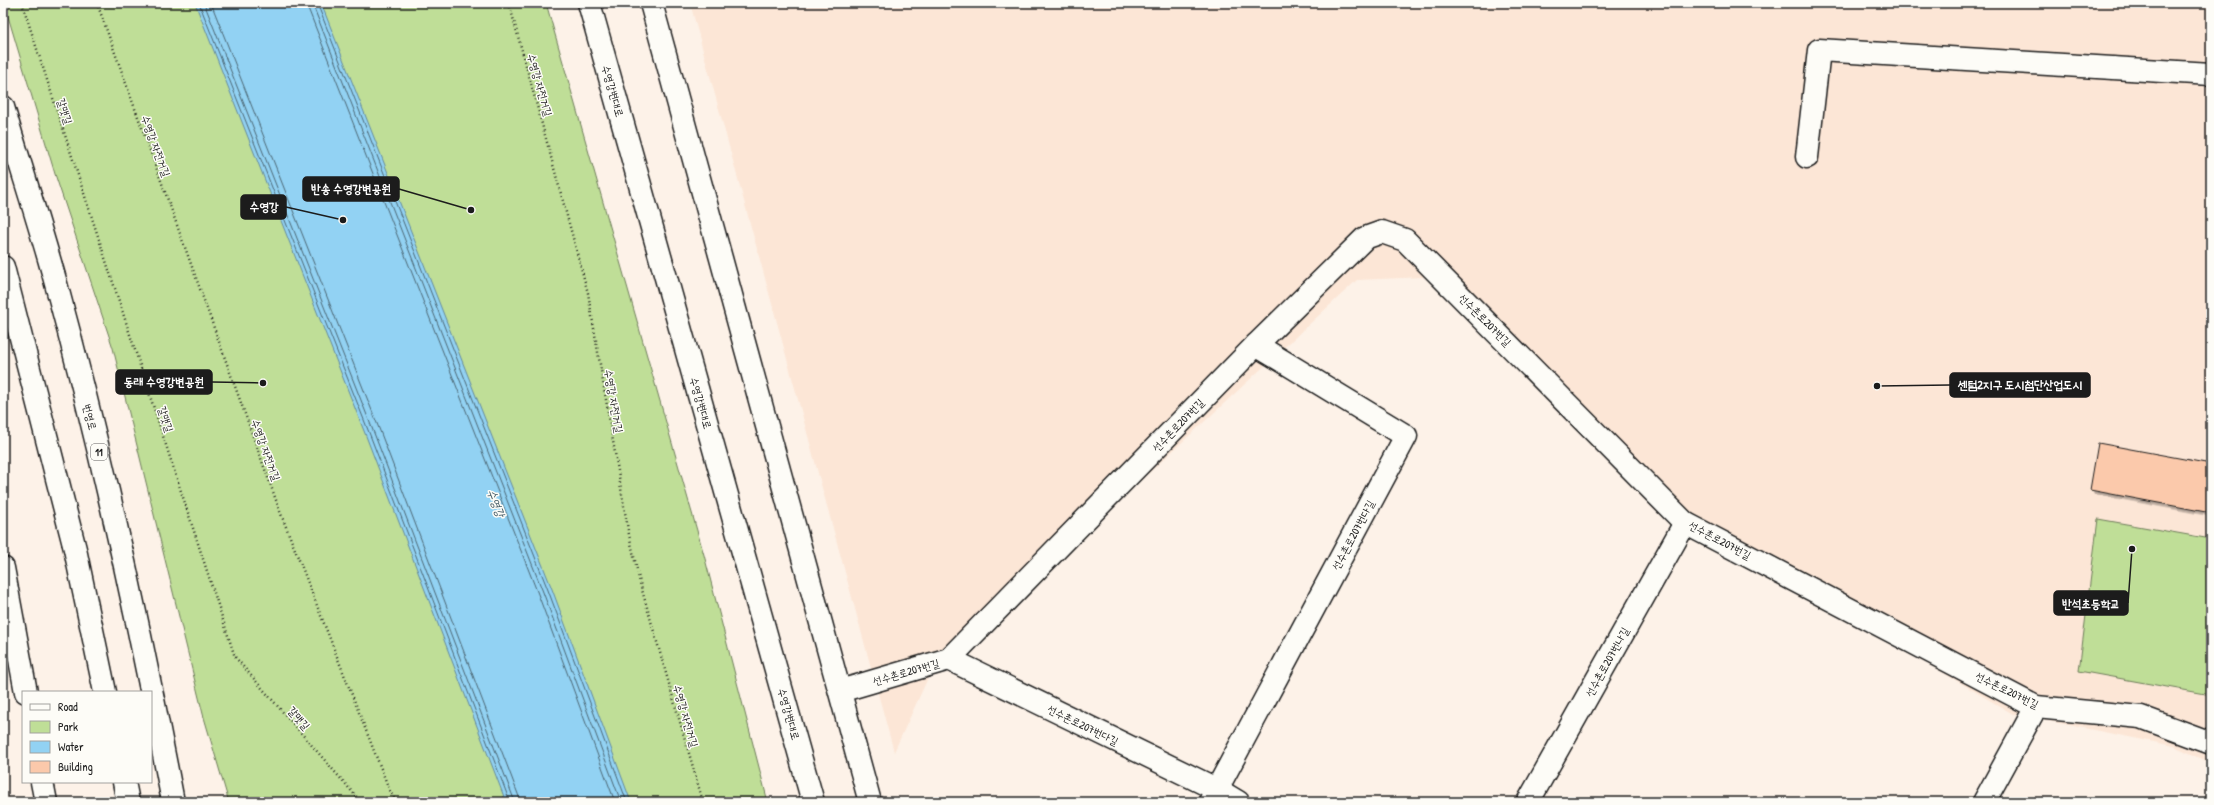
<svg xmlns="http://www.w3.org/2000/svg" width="2214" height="805" font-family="'Patrick Hand','Poor Story',sans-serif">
<defs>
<filter id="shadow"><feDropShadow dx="3.5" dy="3.5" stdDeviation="0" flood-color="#0004"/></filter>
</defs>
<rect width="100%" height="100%" fill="#fdf2e8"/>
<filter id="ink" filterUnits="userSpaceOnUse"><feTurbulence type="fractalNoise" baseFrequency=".025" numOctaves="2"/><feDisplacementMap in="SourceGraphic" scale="8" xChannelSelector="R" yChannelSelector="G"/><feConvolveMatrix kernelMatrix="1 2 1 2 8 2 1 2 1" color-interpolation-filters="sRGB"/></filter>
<g filter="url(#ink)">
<polygon fill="#fce6d6" points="690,3 2211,3 2211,763 2174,746 2013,714 1637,492 1447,276 1357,280 928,678 894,752"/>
<g fill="#bfde97" stroke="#6e7d5a">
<polygon points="4,3 546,3 704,555 768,802 246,802 228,799 203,714 113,348 55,174"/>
<polygon points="2098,519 2211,539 2211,695 2079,671"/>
</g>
<polygon fill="#92d2f3" stroke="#63899d" points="195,3 321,3 552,589 631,802 506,802 366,436"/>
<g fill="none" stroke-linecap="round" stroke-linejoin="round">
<g stroke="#4b6572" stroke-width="1">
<polyline points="199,3 370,435 510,802"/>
<polyline points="204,3 374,433 515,802"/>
<polyline points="211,3 380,431 521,802"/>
<polyline points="306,3 538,594 615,802"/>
<polyline points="312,3 543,592 621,802"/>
<polyline points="317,3 548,590 627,802"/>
</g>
</g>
<polygon fill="#fbc9ab" stroke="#1c1c1c" filter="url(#shadow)" points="2098,443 2211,464 2211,513 2090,490"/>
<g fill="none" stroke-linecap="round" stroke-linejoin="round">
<g stroke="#1c1c1c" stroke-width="25">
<g id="street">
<polyline points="1807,157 1819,50 2211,74"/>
<polyline points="949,659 1218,790 1238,802"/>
<polyline points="840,691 949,659 1256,345 1365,238 1382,232 1405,240 1685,523 2036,707 2141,717 2211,743"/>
<polyline points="1210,802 1406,436 1256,345"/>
<polyline points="1528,802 1685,523"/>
<polyline points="1984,802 2036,707"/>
</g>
</g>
<g stroke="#1c1c1c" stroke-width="25">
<g id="secondary">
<polyline points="589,3 813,802"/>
<polyline points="651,3 870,802"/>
<polyline points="3,568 26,692"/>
<polyline points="42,782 46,802"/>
</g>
</g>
<g stroke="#1c1c1c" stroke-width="25">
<g id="highway">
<path d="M3,107C20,165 39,222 55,280C102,452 140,627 173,802"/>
<polyline points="3,267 75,549 105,692"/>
<polyline points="124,782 128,802"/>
</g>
</g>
<g stroke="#1c1c1c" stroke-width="2.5" stroke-dasharray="1 3" stroke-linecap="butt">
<polyline points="22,3 235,657 361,802"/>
<polyline points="97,3 281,514 389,789 396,802"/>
<polyline points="509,3 588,293 628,530 640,583 703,802"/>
</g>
<use href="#street" stroke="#fdfcf7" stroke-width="22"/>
<use href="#secondary" stroke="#fdfcf7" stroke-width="22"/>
<use href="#highway" stroke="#fdfcf7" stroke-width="22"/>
</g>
</g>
<g text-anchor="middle" stroke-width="3" stroke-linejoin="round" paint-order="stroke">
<rect fill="#fdfcf7" stroke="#605f5e" stroke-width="1" x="91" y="444" width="16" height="16" rx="3"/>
<g font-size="10" font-weight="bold" fill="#1c1c1c">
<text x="99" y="456">11</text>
</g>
<g font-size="11" fill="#1c1c1c" stroke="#fdfcf7">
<text transform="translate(540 85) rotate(74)" y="4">수영강 자전거길</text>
<text transform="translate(613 91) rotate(74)" y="4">수영강변대로</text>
<text transform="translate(65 111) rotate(72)" y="4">갈맷길</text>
<text transform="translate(156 146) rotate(70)" y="4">수영강 자전거길</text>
<text transform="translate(1485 320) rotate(45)" y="4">선수촌로207번길</text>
<text transform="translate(614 401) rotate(80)" y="4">수영강 자전거길</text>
<text transform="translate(701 403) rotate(74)" y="4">수영강변대로</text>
<text transform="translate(90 417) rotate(76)" y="4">번영로</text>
<text transform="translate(166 419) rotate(72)" y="4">갈맷길</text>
<text transform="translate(1178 425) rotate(-46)" y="4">선수촌로207번길</text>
<text transform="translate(266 450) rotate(70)" y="4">수영강 자전거길</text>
<text transform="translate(1353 535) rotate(-62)" y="4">선수촌로207번다길</text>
<text transform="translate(1720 540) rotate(28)" y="4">선수촌로207번길</text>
<text transform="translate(1607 662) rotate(-61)" y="4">선수촌로207번나길</text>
<text transform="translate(906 672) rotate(-16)" y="4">선수촌로207번길</text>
<text transform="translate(2007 690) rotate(26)" y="4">선수촌로207번길</text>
<text transform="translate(789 714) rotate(74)" y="4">수영강변대로</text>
<text transform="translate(686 716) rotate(74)" y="4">수영강 자전거길</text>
<text transform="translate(299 718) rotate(49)" y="4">갈맷길</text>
<text transform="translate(1083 725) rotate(26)" y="4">선수촌로207번다길</text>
</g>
<g font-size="12" font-style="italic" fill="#455c67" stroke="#fdfcf7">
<text transform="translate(496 503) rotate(69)" y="4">수영강</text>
</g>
</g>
<path fill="none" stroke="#1c1c1c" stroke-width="1.5" d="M471 210L399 189M343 220L286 207M263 383L212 382M1877 386L1950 385M2132 549L2128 603"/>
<g fill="#1c1c1c" stroke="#fdfcf7" stroke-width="1.5">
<circle cx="471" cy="210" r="4"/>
<circle cx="343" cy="220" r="4"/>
<circle cx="263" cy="383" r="4"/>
<circle cx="1877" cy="386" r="4"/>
<circle cx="2132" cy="549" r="4"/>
</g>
<g fill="#1c1c1c" stroke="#1c1c1c" stroke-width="1.5">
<rect x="303" y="177" width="96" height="24" rx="4"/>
<rect x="241" y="195" width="45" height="24" rx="4"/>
<rect x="116" y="370" width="96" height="24" rx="4"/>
<rect x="1950" y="373" width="140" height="24" rx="4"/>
<rect x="2054" y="591" width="74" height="24" rx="4"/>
</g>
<g font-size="12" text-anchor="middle" font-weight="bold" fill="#fff">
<text x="351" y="193">반송 수영강변공원</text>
<text x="264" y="211">수영강</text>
<text x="164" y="386">동래 수영강변공원</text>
<text x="2020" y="389">센텀2지구 도시첨단산업도시</text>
<text x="2091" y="608">반석초등학교</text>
</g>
<rect width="2214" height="805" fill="none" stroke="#fdfcf7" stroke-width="16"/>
<rect x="8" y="8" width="2198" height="789" fill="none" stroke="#1c1c1c" stroke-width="1.5" filter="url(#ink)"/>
<rect x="22" y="691" width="130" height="92" fill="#fdfcf7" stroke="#a3a29f"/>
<rect x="30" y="704" width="20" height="6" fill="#fdfcf7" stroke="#a3a29f"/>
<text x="58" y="711" font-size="12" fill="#1c1c1c">Road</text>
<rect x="30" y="721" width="20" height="12" fill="#bfde97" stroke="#a3a29f"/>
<text x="58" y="731" font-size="12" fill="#1c1c1c">Park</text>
<rect x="30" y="741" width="20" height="12" fill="#92d2f3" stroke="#a3a29f"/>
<text x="58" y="751" font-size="12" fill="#1c1c1c">Water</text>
<rect x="30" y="761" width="20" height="12" fill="#fbc9ab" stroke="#a3a29f"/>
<text x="58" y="771" font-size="12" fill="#1c1c1c">Building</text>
</svg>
